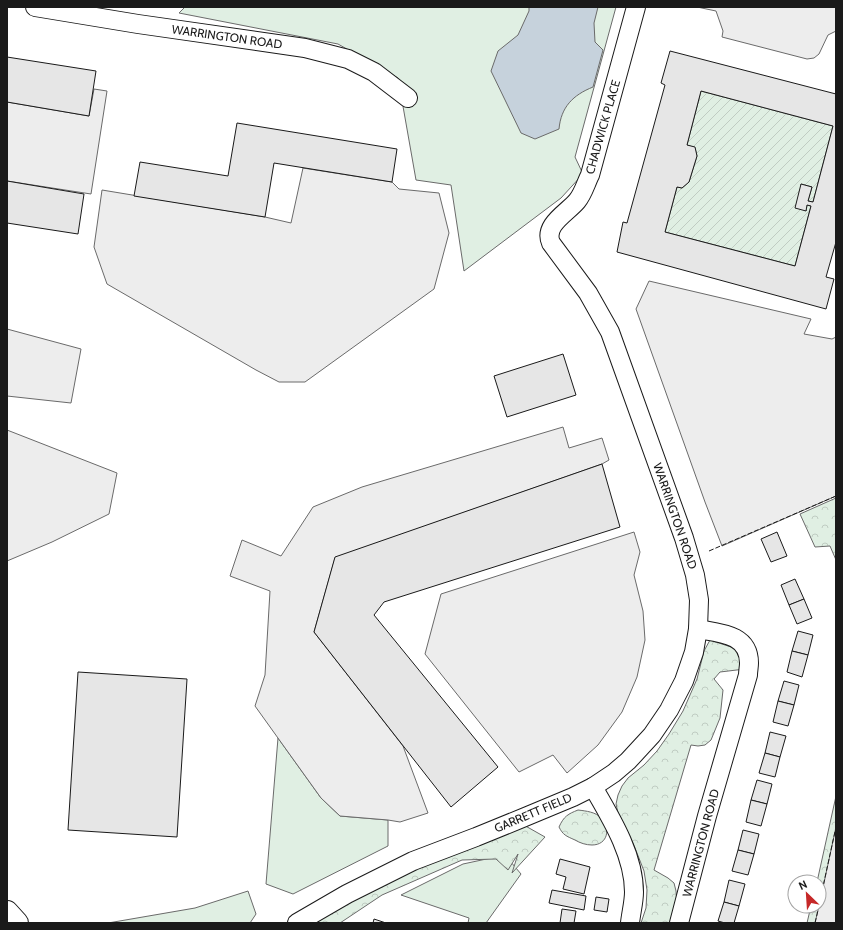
<svg xmlns="http://www.w3.org/2000/svg" width="843" height="930" font-family="Cabin,sans-serif">
<defs>
<pattern id="forest-crowns" width="20" height="18" patternUnits="userSpaceOnUse"><rect width="20" height="18" fill="#e0efe3"/><path d="M2 6a3 3 0 1 1 6 0M12 15a3 3 0 1 1 6 0" fill="none" stroke="#c0ccc2"/></pattern>
<pattern id="garden-furrows" width="10" height="10" patternUnits="userSpaceOnUse"><rect width="10" height="10" fill="#e0efe3"/><path d="M-1 1l2-2M0 10L10 0M9 11l2-2" fill="none" stroke="#c0ccc2"/></pattern>
</defs>
<rect width="100%" height="100%" fill="#fff"/>
<g fill="#e0efe3" stroke="#6a6a6a">
<polygon points="185,7 616,7 575,157 583,174 561,198 464,271 451,185 416,180 398,78 338,44 179,13"/>
<polygon points="278,738 321,798 340,816 388,820 388,846 293,894 266,884"/>
<polygon points="505,855 521,874 486,923 468,923 469,918 401,895 463,864"/>
<polygon points="248,891 256,914 250,923 108,923 195,908"/>
</g>
<g fill="url(#forest-crowns)" stroke="#6a6a6a">
<polygon points="836,498 836,560 830,546 815,547 800,514"/>
<polygon points="710,640 737,649 745,669 720,672 714,679 723,690 720,718 711,740 705,745 698,746 691,745 654,870 668,878 674,883 676,891 677,905 671,923 641,923 646,908 647,890 644,871 635,848 618,813 616,804 618,795 622,786 628,778 644,765 657,751 669,734 683,711 697,679 704,651"/>
<polygon points="836,796 836,889 828,923 807,923 811,906 819,906 819,882 817,882"/>
<path d="M578,810C586,811 596,812 601,818C611,828 608,845 592,845C586,845 580,843 575,840C566,836 563,835 559,827C564,816 568,814 578,810Z"/>
<polygon points="522,824 545,837 512,873 518,854 508,870 496,859 462,860 382,895 340,923 304,923 347,897"/>
</g>
<polygon fill="url(#garden-furrows)" stroke="#6a6a6a" points="701,91 833,126 813,202 808,201 812,187 801,184 806,211 807,205 811,206 795,266 665,232 677,187 682,188 689,182 697,156 695,148 687,145"/>
<g fill="#ededed" stroke="#6a6a6a">
<polygon points="697,7 836,7 836,31 828,35 819,54 814,58 807,59 722,37 723,31 716,11"/>
<polygon points="94,89 107,91 91,194 7,181 7,102 89,116"/>
<polygon points="303,168 392,182 399,189 439,193 449,233 434,289 305,382 279,382 256,370 107,284 94,247 102,190 265,217 291,223"/>
<polygon points="649,281 811,319 804,334 832,339 836,337 836,496 722,546 705,502 636,309"/>
<polygon points="7,329 81,349 71,403 7,396"/>
<polygon points="563,427 569,448 602,438 609,460 602,464 335,558 314,632 403,746 428,813 400,822 388,820 340,816 321,798 255,706 265,675 270,591 230,576 242,540 281,556 313,507 362,487"/>
<polygon points="7,430 117,473 109,514 52,542 7,561"/>
<polygon points="634,532 640,552 634,575 643,611 645,640 637,677 622,712 598,745 567,773 553,755 519,772 425,654 441,594"/>
<polygon points="836,827 836,923 815,923 819,906"/>
</g>
<path fill="#c6d2dc" stroke="#6a6a6a" d="M529,7H598L594,23L595,42L603,50L593,87C573,95 561,107 559,129L535,139L521,133L491,71L498,51L518,35L529,11Z"/>
<g fill="#e6e6e6" stroke="#1a1a1a" fill-rule="evenodd">
<path d="M670,51L836,94V242L826,277L834,279L826,309L617,252L623,222L627,223L665,85L661,83ZM701,91L833,126L813,202L808,201L812,187L801,184L795,208L806,211L807,205L811,206L795,266L665,232L677,187L682,188L689,182L697,156L695,147L687,145Z"/>
<polygon points="7,57 96,71 89,116 7,102"/>
<polygon points="237,123 397,149 392,182 274,163 265,217 134,196 140,162 228,176"/>
<polygon points="7,181 84,194 78,234 7,223"/>
<polygon points="563,354 576,395 507,417 494,376"/>
<polygon points="602,464 620,527 384,602 374,615 498,767 451,807 314,632 335,557"/>
<polygon points="777,532 787,556 771,562 761,539"/>
<polygon points="795,579 804,599 789,605 781,585"/>
<polygon points="804,599 812,618 797,624 789,605"/>
<polygon points="798,631 813,635 808,655 792,651"/>
<polygon points="792,651 808,655 802,677 787,672"/>
<polygon points="78,672 187,679 177,837 68,830"/>
<polygon points="784,681 799,685 794,705 778,701"/>
<polygon points="778,701 794,705 788,726 773,722"/>
<polygon points="770,732 786,736 780,757 765,753"/>
<polygon points="765,753 780,757 775,777 759,773"/>
<polygon points="757,780 772,784 767,804 751,800"/>
<polygon points="751,800 767,804 761,826 746,822"/>
<polygon points="743,830 759,834 754,854 738,850"/>
<polygon points="738,850 754,854 748,875 732,871"/>
<polygon points="560,859 590,867 584,894 563,889 566,877 556,874"/>
<polygon points="729,880 745,884 739,906 724,902"/>
<polygon points="552,890 586,896 584,910 549,903"/>
<polygon points="596,897 609,899 607,912 594,910"/>
<polygon points="724,902 739,906 734,923 725,923 718,921"/>
<polygon points="562,909 576,911 574,923 560,923"/>
<polygon points="374,919 386,923 373,923"/>
</g>
<g fill="none" stroke-linecap="round" stroke-linejoin="round">
<g stroke="#1a1a1a" stroke-width="20">
<g id="minor">
<polyline points="35,7 138,24 305,48 348,59 374,72 408,98"/>
<path d="M593,787C611,818 634,855 634,892C634,902 631,913 630,923"/>
<path d="M297,923L347,894L413,861L476,837L525,817L573,797L593,787L614,773L628,761L652,735L669,710L684,681L694,652L698,629L699,600L695,575L684,538L610,332L588,293L551,243C543,225 567,213 577,201C583,194 586,183 590,175L636,7"/>
<path d="M679,923L707,816L748,675C748,671 749,667 749,663C749,634 720,633 698,629"/>
</g>
</g>
<g stroke="#1a1a1a" stroke-width="24">
<polyline id="major" points="7,912 17,923"/>
</g>
<use href="#minor" stroke="#fff" stroke-width="18"/>
<use href="#major" stroke="#fff" stroke-width="22"/>
<g stroke="#1a1a1a" stroke-width="1" stroke-dasharray="5 2" stroke-linecap="butt">
<polyline points="709,551 836,496"/>
<polyline points="819,905 836,827"/>
<polyline points="815,923 819,906"/>
</g>
</g>
<g text-anchor="middle" stroke-width="3" stroke-linejoin="round" paint-order="stroke">
<g font-size="12" fill="#1a1a1a" stroke="#fff">
<text transform="translate(227 37) rotate(8)" y="4">WARRINGTON ROAD</text>
<text transform="translate(603 127) rotate(-74)" y="4">CHADWICK PLACE</text>
<text transform="translate(675 516) rotate(71)" y="4">WARRINGTON ROAD</text>
<text transform="translate(533 813) rotate(-23)" y="4">GARRETT FIELD</text>
<text transform="translate(701 843) rotate(-75)" y="4">WARRINGTON ROAD</text>
</g>
</g>
<rect width="843" height="930" fill="none" stroke="#1a1a1a" stroke-width="16"/>
<g transform="translate(807 894) rotate(335)"><circle r="19" fill="#ffffff" stroke="#a3a3a3"/>
<path d="M0-3L7 15L0 10L-7 15Z" fill="#c62828"/>
<text y="-6" font-size="11" font-weight="bold" text-anchor="middle" fill="#1a1a1a">N</text>
</g>
</svg>
